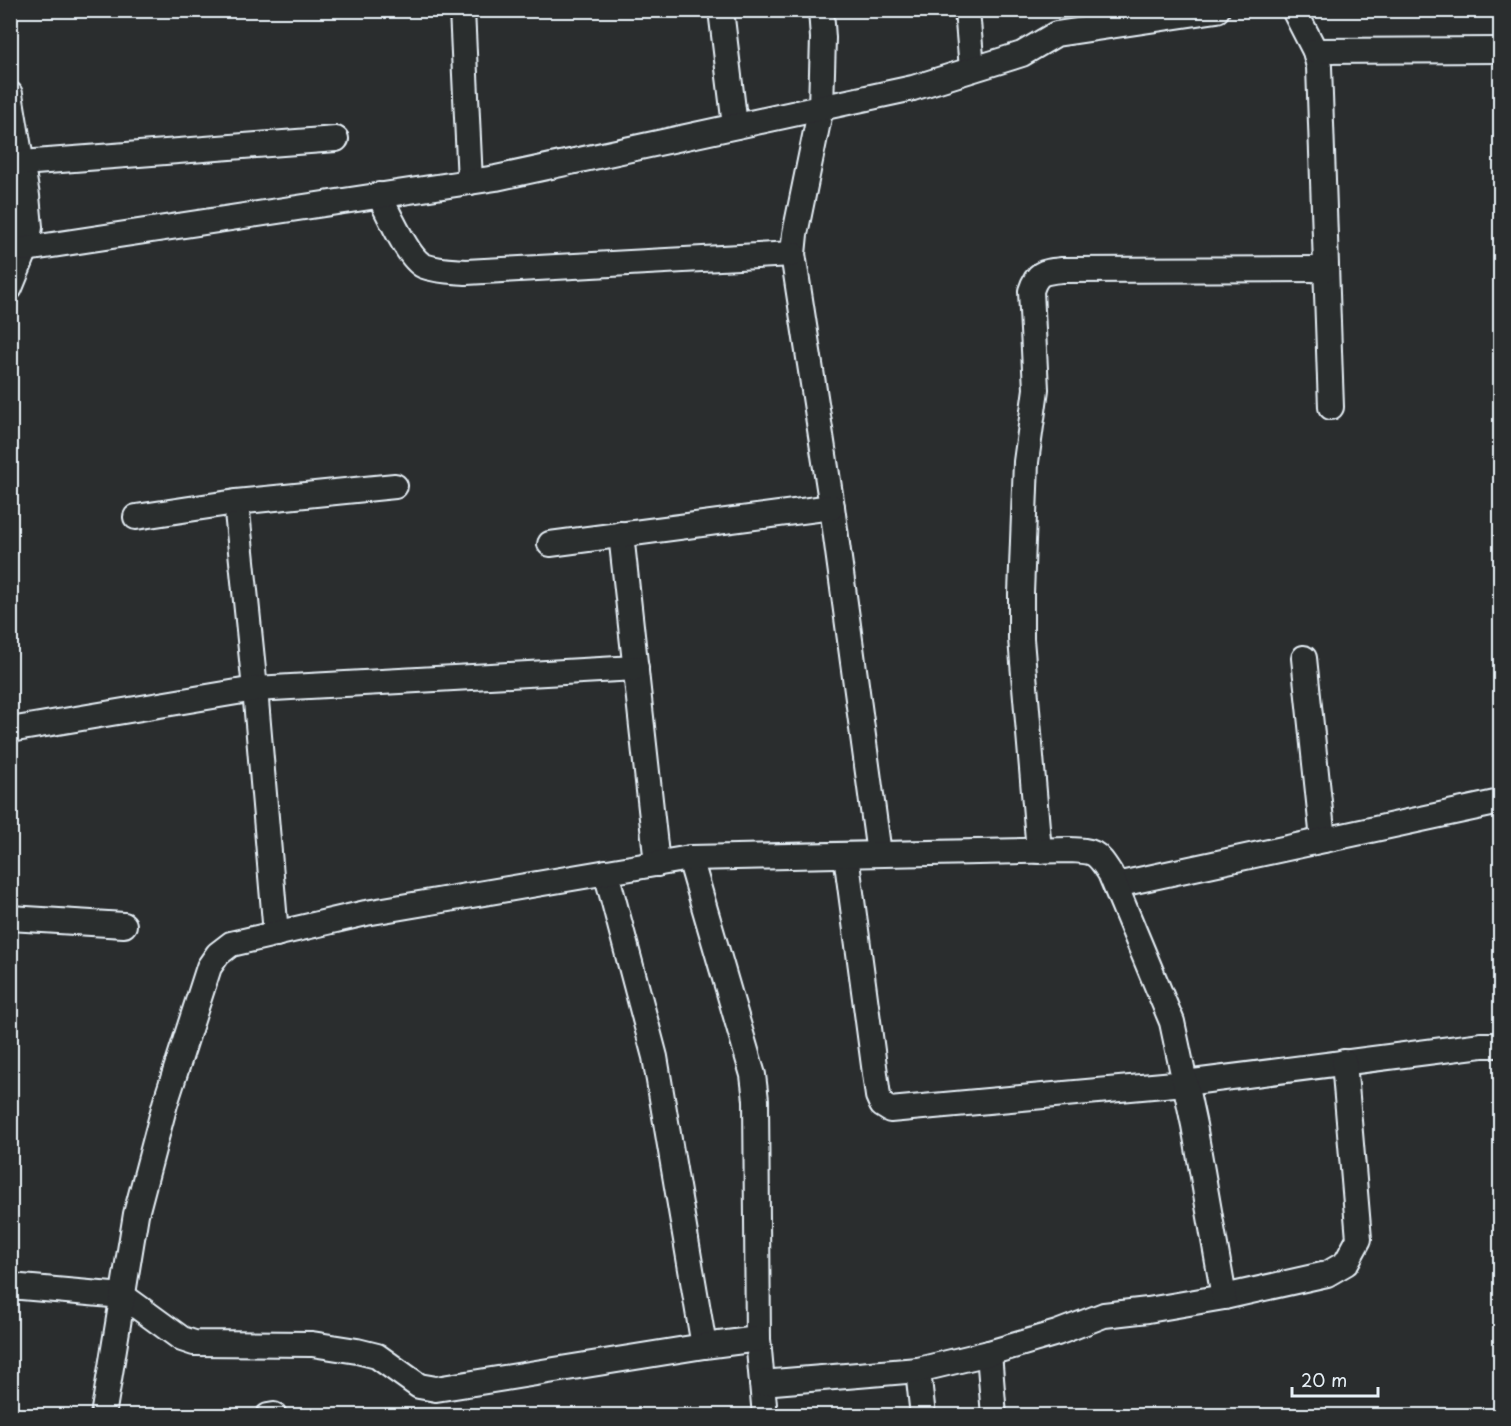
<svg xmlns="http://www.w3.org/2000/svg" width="1511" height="1426" font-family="'Playpen Sans',sans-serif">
<rect width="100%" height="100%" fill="#2a2d2e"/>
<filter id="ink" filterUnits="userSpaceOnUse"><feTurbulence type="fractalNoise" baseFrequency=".0167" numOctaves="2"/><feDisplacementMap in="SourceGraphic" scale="12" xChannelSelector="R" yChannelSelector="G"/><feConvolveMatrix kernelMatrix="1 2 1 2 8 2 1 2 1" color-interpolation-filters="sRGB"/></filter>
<g filter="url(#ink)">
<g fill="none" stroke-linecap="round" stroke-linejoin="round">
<g stroke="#e8f1f8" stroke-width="28">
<g id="street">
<polyline points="462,10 470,182"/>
<polyline points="721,10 735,126"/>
<polyline points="821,10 823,38 821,107 795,234 793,254 832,507 879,854"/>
<polyline points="967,10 972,69"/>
<polyline points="1294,10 1315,51 1319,67 1331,407"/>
<polyline points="1315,51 1500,50"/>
<polyline points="10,94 27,196 30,227 26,249 10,288"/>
<polyline points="22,163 336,139"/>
<path d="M379,195C388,212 408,259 424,266C437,271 453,271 466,272L793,254"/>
<polyline points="26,249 496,178 913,88 1022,54 1056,34 1217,10"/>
<polyline points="236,502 255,689 276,934"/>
<polyline points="136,517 236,502 395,486"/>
<polyline points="621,534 657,864"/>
<polyline points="550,544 832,507"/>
<polyline points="1304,658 1323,840"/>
<polyline points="10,730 255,689 636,668"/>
<path d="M1039,851L1021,639V594L1026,462L1036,389L1031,291C1037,272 1043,272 1062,270L1326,269"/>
<polyline points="846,855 878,1096 882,1105 890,1110 1185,1083 1482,1045 1500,1045"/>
<polyline points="690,858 753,1075 756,1100 758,1339 765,1416"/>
<polyline points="606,872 655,1057 704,1346"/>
<polyline points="1116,885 1500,802"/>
<polyline points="10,918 124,925"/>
<polyline points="10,1286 123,1296 182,1339 194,1343 312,1344 357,1351 377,1356 419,1386 436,1389 704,1346 758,1339"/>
<polyline points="989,1353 994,1416"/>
<polyline points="918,1370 923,1416"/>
<polyline points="762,1383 918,1370 989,1353 1057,1333 1104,1315 1148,1310 1224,1297 1327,1274 1346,1263 1359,1239 1344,1062"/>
<path d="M103,1416L136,1214L165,1104L209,967L218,954L231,944L366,913L690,858L1069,850C1094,851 1096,851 1110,873L1172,1022L1194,1125L1224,1297"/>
<polyline points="268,1416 274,1415"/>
</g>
</g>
<use href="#street" stroke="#2a2d2e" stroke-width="24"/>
</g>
</g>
<rect width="1511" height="1426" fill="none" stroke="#2a2d2e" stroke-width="36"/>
<rect x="18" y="18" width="1475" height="1390" fill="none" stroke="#e8f1f8" stroke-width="2" filter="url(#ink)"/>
<path d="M1292 1387v9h86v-9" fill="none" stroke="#e8f1f8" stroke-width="3"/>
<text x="1301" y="1387" font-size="18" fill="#e8f1f8" stroke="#2a2d2e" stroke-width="4.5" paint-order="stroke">20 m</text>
</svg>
